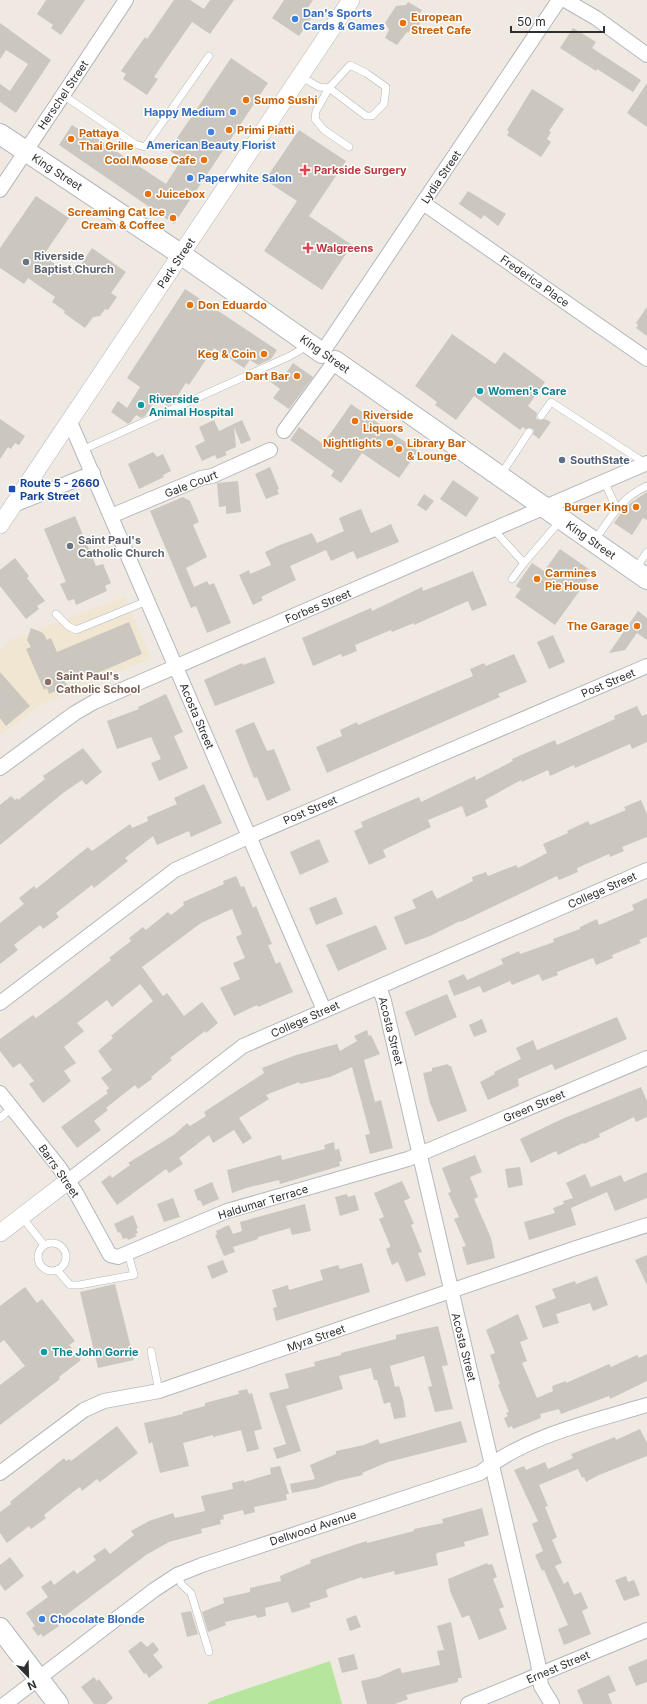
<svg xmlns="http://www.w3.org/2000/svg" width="647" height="1704" font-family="Inter,sans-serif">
<rect width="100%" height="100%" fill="#efe9e1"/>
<polygon fill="#f0e6d1" points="125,597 151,658 40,705 0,735 0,650 10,640"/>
<polygon fill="#b6e59e" points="330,1661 342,1704 207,1704 211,1701"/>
<g fill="#cbc7bf">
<polygon points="46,0 85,0 61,35 51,28 53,25 37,14"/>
<polygon points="174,0 190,0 204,9 210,0 234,0 210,34 192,22 154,77 158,79 147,95 123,79 126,74 121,71 145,37 147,39"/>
<polygon points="284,0 313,0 305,12 312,17 299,36 272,18"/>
<polygon points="408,2 422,10 418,16 423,19 416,29 412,27 408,33 407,32 397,45 385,38 389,30 385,23 396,6 406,5"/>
<polygon points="0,23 51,60 16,113 0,102 0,84 10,91 28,64 6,50 0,59"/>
<polygon points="573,28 596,42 592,48 641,80 633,92 597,69 596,71 560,48"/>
<polygon points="231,58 268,83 174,224 59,145 72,125 92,138 93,136 166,184 182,159 169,150"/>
<polygon points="647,83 647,127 627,113"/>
<polygon points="532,89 564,109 549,131 551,132 547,139 551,142 541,157 507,135 509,132 507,130"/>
<polygon points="299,130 346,161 309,216 352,245 322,290 264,251 297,201 265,180"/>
<polygon points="468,191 506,214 498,226 484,215 481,219 459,204"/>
<polygon points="36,196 69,218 43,256 70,274 74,268 77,270 92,248 126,272 111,293 117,297 108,310 105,309 100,316 93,317 85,328 64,313 65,311 52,302 55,297 28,278 24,284 0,268 0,248"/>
<polygon points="185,289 277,350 271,359 258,365 250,360 244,368 214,348 189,385 186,383 172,404 168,406 157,398 145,416 141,418 136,415 131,422 128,424 111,412 118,401 127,408 140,387 127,378"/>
<polygon points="647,307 647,336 636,328 638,325 636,323"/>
<polygon points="452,334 495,364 504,352 545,382 528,406 537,413 536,418 538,420 545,419 551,422 539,439 533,434 534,430 531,428 525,429 523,427 520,430 474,396 456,420 435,405 437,402 415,386"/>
<polygon points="293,363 313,377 289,409 273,398 280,389 268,380 274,373 282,379"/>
<polygon points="351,404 418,451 399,478 362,453 341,483 331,476 334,471 290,440 299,427 323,444"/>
<polygon points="0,419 25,436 19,445 15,443 11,449 8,447 0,459"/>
<polygon points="214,420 219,431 242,420 251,440 241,444 234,427 236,447 225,452 227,455 217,459 215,455 202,461 195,446 205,441 199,427"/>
<polygon points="153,452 157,457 163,454 171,471 163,475 164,477 139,489 128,464"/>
<polygon points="270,467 279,489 277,490 279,494 266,499 255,474"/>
<polygon points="453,480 479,498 466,517 440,499"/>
<polygon points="238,481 241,512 226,514 226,506 219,507 217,483"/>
<polygon points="647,492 647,520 643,518 632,535 614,523 626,506"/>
<polygon points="424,494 434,501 426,511 417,505"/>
<polygon points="183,497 190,501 199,522 193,525 207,557 186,568 194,587 207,581 209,585 214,583 231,623 207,633 196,606 191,608 150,511"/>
<polygon points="361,509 371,533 391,524 399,542 357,559 353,551 331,561 326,550 290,566 296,580 269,593 261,597 263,600 253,605 239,575 249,570 250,574 271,565 265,552 280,545 312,533 317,543 344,531 339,518"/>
<polygon points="75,516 96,566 103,564 111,583 105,586 107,591 76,605 74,599 68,601 60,584 66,582 44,529"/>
<polygon points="560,549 593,572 555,625 515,597 521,589 516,586 532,563 544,571"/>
<polygon points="15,558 29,576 27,578 45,601 37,606 39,609 26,619 0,586 0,570"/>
<polygon points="473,571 487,605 472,611 468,601 414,625 414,623 392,632 391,630 355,645 357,651 342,657 341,654 313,666 302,638 371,608 372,611 422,587 423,591"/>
<polygon points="638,611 647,618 647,640 637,633 625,650 609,653"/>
<polygon points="129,622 142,654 88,677 85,672 65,681 67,686 49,694 47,688 44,690 26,649 31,647 27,640 31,628 43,633 47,640 51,638 57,652"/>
<polygon points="553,635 565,662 549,669 537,642"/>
<polygon points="514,654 527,682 498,694 500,697 327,773 316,747 342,736 340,730 357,722 358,725 473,676 470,669 484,663 486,666"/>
<polygon points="265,657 275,683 215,706 204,680 242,663 243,665"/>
<polygon points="0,672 30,706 6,726 0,718"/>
<polygon points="166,694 183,732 174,736 188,768 159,781 151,763 161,759 151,737 117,749 107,721 139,709 138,707"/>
<polygon points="637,706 642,716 647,714 647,742 632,749 630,744 575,768 574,765 550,776 548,770 522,782 521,780 485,800 488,807 466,817 462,806 428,820 431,827 383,850 386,857 369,865 354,831 363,827 361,822 419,797 421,802 475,776 476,780 513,761 512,759 555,740 557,745 615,719 614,716"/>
<polygon points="254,722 267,751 274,749 291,790 267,801 257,777 254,778 235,730"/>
<polygon points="83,748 102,772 86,785 82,780 63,793 0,845 0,805 11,796 15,800 17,798 18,800 45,779 43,776"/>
<polygon points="204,784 222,823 191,837 189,831 157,845 153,836 125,858 128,861 94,888 92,885 56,913 59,917 43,929 40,925 14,945 18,950 0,964 0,923 24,904 19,898 34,886 36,889 88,847 92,851 130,824 132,828 148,821 147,817 177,804 174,798"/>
<polygon points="641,800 647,814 647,837 622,847 624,851 610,857 609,854 577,868 578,872 559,880 557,876 461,922 460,921 430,936 405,945 394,917 416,908 412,900 432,890 437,899 473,881 472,877 486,872 488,876 516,865 518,868 547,853 543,844 568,833 567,831 588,821 590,825 626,810 624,807"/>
<polygon points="319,839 329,862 300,875 290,852"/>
<polygon points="236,876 241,887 244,886 253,908 256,906 272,944 268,945 276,964 280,962 293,992 258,1007 257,1005 234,1016 220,988 240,979 233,963 245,958 236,937 242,934 232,909 201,923 142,967 163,996 167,993 184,1016 202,1002 218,1023 206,1033 205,1031 170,1058 172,1060 151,1077 152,1079 138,1089 135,1085 106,1108 108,1110 94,1121 101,1130 77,1148 61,1127 108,1093 106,1091 109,1088 101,1078 112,1070 98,1051 113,1038 111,1036 153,1001 140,984 112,1007 107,1000 77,1023 84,1031 64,1047 76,1063 64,1071 71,1081 43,1103 29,1084 34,1081 20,1063 13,1068 0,1051 0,1039 33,1015 36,1018 63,998 111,960 109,958 131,941 129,938 143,927 146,930 168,912 171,915 184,905 183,902 224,884 223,881"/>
<polygon points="336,897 343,914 316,925 309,908"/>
<polygon points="647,898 647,937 639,940 641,943 612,955 613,958 596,965 593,958 557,972 558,975 542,981 539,974 512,985 510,981 483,993 480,986 454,996 448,981 464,974 467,980 503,964 501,959 519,951 520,954 554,942 553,939 580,929 580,927 597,919 599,925 634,910 632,905"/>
<polygon points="376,925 387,949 338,971 326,945"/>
<polygon points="447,994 457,1017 415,1036 405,1012"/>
<polygon points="617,1017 627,1039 555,1070 552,1064 518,1079 519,1086 488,1100 480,1082 495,1074 494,1072 521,1059 516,1048 533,1040 537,1050"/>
<polygon points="482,1019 487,1032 474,1037 469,1025"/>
<polygon points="367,1030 369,1036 371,1035 380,1054 364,1060 375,1102 381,1100 393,1148 370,1154 365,1135 370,1134 352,1067 330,1077 300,1084 299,1082 266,1095 269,1099 239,1118 252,1138 243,1144 234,1130 213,1143 209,1135 179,1158 183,1164 169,1173 166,1169 117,1205 101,1182 110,1175 112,1178 130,1165 128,1163 175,1134 187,1123 190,1126 206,1116 204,1112 264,1073 262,1068 296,1055 337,1044 340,1051 357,1041 354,1036"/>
<polygon points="448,1064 449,1066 451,1066 467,1111 438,1122 430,1103 423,1073 432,1071 432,1068"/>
<polygon points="641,1087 647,1101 647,1117 636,1122 634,1117 599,1134 600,1137 584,1144 583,1143 558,1155 556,1151 531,1163 520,1139 562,1119"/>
<polygon points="334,1142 335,1150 339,1149 342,1161 339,1162 340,1166 280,1184 279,1180 246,1188 232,1193 227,1170 281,1155 282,1160 325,1149 324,1145"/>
<polygon points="475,1155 482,1172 470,1177 478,1197 474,1199 491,1238 495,1258 467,1265 462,1247 466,1246 454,1219 459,1217 448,1193 451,1192 442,1168"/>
<polygon points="520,1167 523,1185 508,1188 505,1169"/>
<polygon points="647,1172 647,1198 615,1211 607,1192 571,1208 576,1225 529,1240 524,1222 555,1213 553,1208 564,1204 563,1201 573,1198 566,1183 585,1174 591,1187 621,1175 624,1182"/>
<polygon points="402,1181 410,1198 404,1201 414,1224 411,1225 422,1252 418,1253 426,1275 406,1282 398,1262 392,1265 386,1249 390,1247 390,1245 379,1219 384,1217 374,1193"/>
<polygon points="212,1182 219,1199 203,1206 200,1200 198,1201 194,1190"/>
<polygon points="347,1194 348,1197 355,1195 359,1210 340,1216 335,1197"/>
<polygon points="173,1198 180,1217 164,1222 157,1204"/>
<polygon points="305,1204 311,1231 292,1235 290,1228 258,1237 258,1239 233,1247 235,1252 224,1256 215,1235 217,1234 216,1231 229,1225 233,1234 242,1231 240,1222"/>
<polygon points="133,1215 138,1228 136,1229 138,1233 135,1234 137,1236 128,1240 127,1238 123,1239 120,1232 118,1233 114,1224"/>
<polygon points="647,1255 647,1285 635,1260"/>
<polygon points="223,1260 228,1272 212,1279 207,1266"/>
<polygon points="362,1263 370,1292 276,1321 273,1308 277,1307 272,1290 288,1285 289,1290 323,1280 320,1270 338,1265 340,1269"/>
<polygon points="597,1276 608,1305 593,1311 590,1303 556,1314 559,1323 543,1328 535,1306 556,1298 552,1289 575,1281 576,1284"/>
<polygon points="115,1284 134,1360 98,1368 80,1292"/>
<polygon points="25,1287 37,1303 42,1299 75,1341 69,1345 81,1360 59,1377 60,1379 0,1425 0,1385 25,1366 4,1340 0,1343 0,1306"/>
<polygon points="518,1314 528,1339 520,1342 527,1361 522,1363 537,1398 553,1391 552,1386 566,1381 566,1383 609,1364 611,1367 637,1355 639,1358 647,1354 647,1381 610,1399 609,1396 561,1414 559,1409 540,1414 541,1418 513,1429 512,1426 508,1428 504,1418 508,1416 506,1413 509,1412 498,1385 500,1384 490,1355 495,1353 486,1330"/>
<polygon points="438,1326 448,1365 442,1366 453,1409 435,1412 428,1387 432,1386 424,1356 390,1366 395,1387 399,1386 403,1399 406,1417 394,1419 390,1402 384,1404 377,1380 374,1380 371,1368 339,1376 343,1389 286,1406 301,1451 277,1459 273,1448 286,1444 269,1393 289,1388 285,1374 315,1366 314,1362 341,1355 341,1353 396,1339 396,1335"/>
<polygon points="247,1389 249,1394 252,1393 262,1429 254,1431 259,1449 247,1452 241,1430 213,1437 213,1435 183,1443 189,1466 160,1473 152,1442 149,1444 144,1423 183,1414 183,1412 205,1406 205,1403 239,1394 238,1391"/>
<polygon points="461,1421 467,1442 388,1462 362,1473 363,1475 337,1481 318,1488 292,1493 290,1484 315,1479 310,1465 336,1454 336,1451 364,1445 378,1439 380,1444"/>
<polygon points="117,1426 138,1453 100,1482 97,1479 82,1491 80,1487 73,1492 44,1515 46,1518 31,1529 29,1526 7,1543 0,1533 0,1512 11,1504 10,1502 64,1458 66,1461 69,1459 71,1461"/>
<polygon points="640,1429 647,1443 647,1456 599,1475 586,1482 584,1477 582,1478 578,1469 539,1485 548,1506 545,1507 557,1537 552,1540 562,1563 555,1566 564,1584 568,1581 574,1595 581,1592 588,1608 582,1611 591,1634 564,1645 558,1629 568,1625 544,1570 542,1571 535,1555 543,1551 532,1524 538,1521 514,1470 524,1466 526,1470 545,1462 548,1469 573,1458 571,1454 615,1437 616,1440"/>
<polygon points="280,1466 289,1494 286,1494 287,1500 254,1507 255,1512 244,1515 243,1510 223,1515 224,1519 220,1520 221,1524 201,1529 202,1533 169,1542 146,1555 78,1606 56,1623 59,1626 43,1637 41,1634 38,1636 32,1628 35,1626 26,1613 48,1597 41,1587 51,1580 54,1585 74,1570 77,1574 96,1560 93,1556 105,1548 110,1554 134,1535 131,1531 149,1521 173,1513 175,1518 205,1511 201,1496 233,1489 232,1483 244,1480 244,1482 271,1474 270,1468"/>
<polygon points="482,1508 489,1535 464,1542 465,1546 437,1553 436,1555 438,1565 395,1575 394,1571 363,1579 362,1577 330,1588 326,1590 328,1597 309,1603 311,1607 292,1613 288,1602 265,1608 266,1616 257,1618 256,1615 225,1622 226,1625 208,1632 202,1612 224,1603 223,1598 250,1592 250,1588 281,1581 280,1576 311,1563 310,1560 319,1557 357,1544 367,1541 367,1543 414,1531 414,1529 443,1523 442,1519"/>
<polygon points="10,1557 24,1576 5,1591 0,1584 0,1565"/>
<polygon points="487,1563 488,1565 492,1564 497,1577 493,1579 504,1607 499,1609 507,1629 479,1640 469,1615 462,1618 450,1591 448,1579"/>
<polygon points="626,1576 628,1582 634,1580 640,1595 624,1601 615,1580"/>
<polygon points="191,1611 198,1634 187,1637 181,1613"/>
<polygon points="356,1615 361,1627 350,1631 346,1619"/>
<polygon points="451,1622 462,1678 458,1678 458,1682 406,1695 408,1699 395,1704 367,1704 361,1681 379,1677 396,1669 400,1668 402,1673 440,1665 437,1651 444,1650 437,1626"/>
<polygon points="141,1641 147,1647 153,1642 159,1650 153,1655 163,1667 149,1678 146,1673 144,1674 128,1651"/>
<polygon points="354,1654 358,1669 342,1673 338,1658"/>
<polygon points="647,1659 647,1682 636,1686 628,1667"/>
<polygon points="609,1675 616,1691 608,1694 612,1704 583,1704 577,1690"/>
<polygon points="94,1677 97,1681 99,1679 113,1698 106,1704 94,1704 81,1687"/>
</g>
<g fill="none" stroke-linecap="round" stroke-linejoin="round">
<g stroke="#b4b7c1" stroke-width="8">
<g id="service">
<polyline points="300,76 319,87 329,88 350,65 366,73 386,87 384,104 372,116 366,116 329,88 316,111 315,119 324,130 349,147"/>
<polyline points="63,95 135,144 145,147 209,56"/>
<polyline points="541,416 551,402 645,463"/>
<polyline points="82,450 290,356 307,346"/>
<polyline points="500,476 529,432"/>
<polyline points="604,481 617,509"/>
<polyline points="493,529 524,563 560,521"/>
<path d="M594,541C612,517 619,499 647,486"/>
<polyline points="635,570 647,552"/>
<polyline points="512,579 524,563"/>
<polyline points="56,614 68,626 76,630 147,601"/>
<polyline points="0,1118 12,1108"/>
<polyline points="22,1217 44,1245"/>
<circle cx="52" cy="1257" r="14"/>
<polyline points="57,1270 70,1285 79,1285 134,1275 128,1253"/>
<polyline points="151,1351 159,1391"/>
<polyline points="177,1575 182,1585 191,1593 209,1652"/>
</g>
</g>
<g stroke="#b4b7c1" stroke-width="16">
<g id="minor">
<polyline points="565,0 596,18 647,55"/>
<polyline points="0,190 126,0"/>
<polyline points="423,203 647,359"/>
<polyline points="322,353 559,0"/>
<polyline points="70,422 324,1010"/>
<polyline points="284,431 335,361"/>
<polyline points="16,504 93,473"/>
<polyline points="111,516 201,478 212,476 270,450"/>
<polyline points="0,768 75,713 94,702 647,463"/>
<polyline points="379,987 384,1001 538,1663 541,1686 552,1704"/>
<polyline points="0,1003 175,870 248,837 647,666"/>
<polyline points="0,1093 59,1167 76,1193 110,1255 118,1257 227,1211 408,1159 647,1058"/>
<polyline points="68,1181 243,1046 647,870"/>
<polyline points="0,1473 84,1410 104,1401 159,1391 573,1249 647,1225"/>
<path d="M5,1704L154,1590L177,1575L202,1565L480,1473C527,1435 591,1422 647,1405"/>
<polyline points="468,1704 647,1630"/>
</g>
</g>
<g stroke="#b4b7c1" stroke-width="18">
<g id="tertiary">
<polyline points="0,525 351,0"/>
<polyline points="0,1233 68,1181"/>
</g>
</g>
<g stroke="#b4b7c1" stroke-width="22">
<g id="secondary">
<polyline points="0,134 182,255 322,353"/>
<polyline points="335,361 647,579"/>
<polyline points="0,1628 58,1704"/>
</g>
</g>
<use href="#service" stroke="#fff" stroke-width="7"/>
<use href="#minor" stroke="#fff" stroke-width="14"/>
<use href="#tertiary" stroke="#fff" stroke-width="17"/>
<use href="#secondary" stroke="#fff" stroke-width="20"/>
</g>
<g fill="#3f7fe0" stroke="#fff" stroke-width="1.5">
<circle cx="295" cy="19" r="4"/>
<circle cx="233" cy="112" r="4"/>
<circle cx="211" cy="132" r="4"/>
<circle cx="190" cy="178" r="4"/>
<circle cx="42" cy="1619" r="4"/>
</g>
<g fill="#e8710a" stroke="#fff" stroke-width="1.5">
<circle cx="403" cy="23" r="4"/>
<circle cx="246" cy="100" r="4"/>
<circle cx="229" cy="130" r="4"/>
<circle cx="71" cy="139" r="4"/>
<circle cx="204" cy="160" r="4"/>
<circle cx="148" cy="194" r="4"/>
<circle cx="173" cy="218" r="4"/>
<circle cx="190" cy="305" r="4"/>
<circle cx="264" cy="354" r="4"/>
<circle cx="297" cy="376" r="4"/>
<circle cx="355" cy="421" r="4"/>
<circle cx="390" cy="443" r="4"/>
<circle cx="399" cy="449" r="4"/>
<circle cx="636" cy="507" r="4"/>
<circle cx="537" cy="579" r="4"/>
<circle cx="637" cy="626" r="4"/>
</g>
<g fill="#e0444e" stroke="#fff" stroke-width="1.5">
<path d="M303 164h4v4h4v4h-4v4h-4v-4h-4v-4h4z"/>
<path d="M306 242h4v4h4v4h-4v4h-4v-4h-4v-4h4z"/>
</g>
<g fill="#6b7280" stroke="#fff" stroke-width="1.5">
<circle cx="26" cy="262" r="4"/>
<circle cx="70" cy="546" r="4"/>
</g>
<g fill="#0f9aa8" stroke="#fff" stroke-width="1.5">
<circle cx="480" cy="391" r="4"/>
<circle cx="141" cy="405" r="4"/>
<circle cx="44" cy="1352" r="4"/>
</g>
<circle fill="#5c6f8a" stroke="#fff" stroke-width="1.5" cx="562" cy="460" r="4"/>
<rect fill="#1a4fb4" stroke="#fff" stroke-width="1.5" x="8" y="485" width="8" height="8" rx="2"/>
<circle fill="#8d6e63" stroke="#fff" stroke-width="1.5" cx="48" cy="682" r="4"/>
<g text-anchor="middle" stroke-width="3" stroke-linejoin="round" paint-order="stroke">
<g font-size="11" font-weight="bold" fill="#366cbe" stroke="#fff" text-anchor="start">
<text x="303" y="17">Dan's Sports<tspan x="303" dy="13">Cards &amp; Games</tspan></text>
<text x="225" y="116" text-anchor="end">Happy Medium</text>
<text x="211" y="149" text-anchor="middle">American Beauty Florist</text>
<text x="198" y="182">Paperwhite Salon</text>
<text x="50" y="1623">Chocolate Blonde</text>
</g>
<g font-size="11" font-weight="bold" fill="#c56008" stroke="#fff" text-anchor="start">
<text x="411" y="21">European<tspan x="411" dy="13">Street Cafe</tspan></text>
<text x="254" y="104">Sumo Sushi</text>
<text x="237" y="134">Primi Piatti</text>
<text x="79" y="137">Pattaya<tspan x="79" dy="13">Thai Grille</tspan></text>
<text x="196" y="164" text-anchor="end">Cool Moose Cafe</text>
<text x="156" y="198">Juicebox</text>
<text x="165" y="216" text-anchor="end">Screaming Cat Ice<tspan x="165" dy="13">Cream &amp; Coffee</tspan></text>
<text x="198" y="309">Don Eduardo</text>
<text x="256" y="358" text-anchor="end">Keg &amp; Coin</text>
<text x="289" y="380" text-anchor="end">Dart Bar</text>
<text x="363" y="419">Riverside<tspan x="363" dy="13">Liquors</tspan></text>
<text x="382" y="447" text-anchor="end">Nightlights</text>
<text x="407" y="447">Library Bar<tspan x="407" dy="13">&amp; Lounge</tspan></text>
<text x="628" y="511" text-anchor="end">Burger King</text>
<text x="545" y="577">Carmines<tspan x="545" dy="13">Pie House</tspan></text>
<text x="629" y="630" text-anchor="end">The Garage</text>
</g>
<g font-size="11" fill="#2e2e2e" stroke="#fff">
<text transform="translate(63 95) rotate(-56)" y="4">Herschel Street</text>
<text transform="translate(57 172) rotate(33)" y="4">King Street</text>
<text transform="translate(441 177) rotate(-56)" y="4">Lydia Street</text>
<text transform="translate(176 263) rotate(-56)" y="4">Park Street</text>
<text transform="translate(535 281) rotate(35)" y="4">Frederica Place</text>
<text transform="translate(325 354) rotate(35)" y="4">King Street</text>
<text transform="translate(191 484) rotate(-21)" y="4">Gale Court</text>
<text transform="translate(591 540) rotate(35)" y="4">King Street</text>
<text transform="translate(318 606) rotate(-23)" y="4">Forbes Street</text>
<text transform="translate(608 683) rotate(-23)" y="4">Post Street</text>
<text transform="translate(197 716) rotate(67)" y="4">Acosta Street</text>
<text transform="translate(310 810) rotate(-23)" y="4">Post Street</text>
<text transform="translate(602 890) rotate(-24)" y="4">College Street</text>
<text transform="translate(305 1019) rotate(-24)" y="4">College Street</text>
<text transform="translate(391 1031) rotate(76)" y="4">Acosta Street</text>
<text transform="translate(534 1106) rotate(-23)" y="4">Green Street</text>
<text transform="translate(59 1171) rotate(55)" y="4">Barrs Street</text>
<text transform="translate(263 1202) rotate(-17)" y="4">Haldumar Terrace</text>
<text transform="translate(316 1338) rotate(-19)" y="4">Myra Street</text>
<text transform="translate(464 1347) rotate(76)" y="4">Acosta Street</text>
<text transform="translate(313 1528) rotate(-18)" y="4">Dellwood Avenue</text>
<text transform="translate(558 1667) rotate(-23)" y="4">Ernest Street</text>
</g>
<g font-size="11" font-weight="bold" fill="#be3a42" stroke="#fff" text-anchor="start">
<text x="314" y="174">Parkside Surgery</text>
<text x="316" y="252">Walgreens</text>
</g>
<g font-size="11" font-weight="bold" fill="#5b616d" stroke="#fff" text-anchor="start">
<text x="34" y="260">Riverside<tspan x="34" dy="13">Baptist Church</tspan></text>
<text x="78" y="544">Saint Paul's<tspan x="78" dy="13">Catholic Church</tspan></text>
</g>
<g font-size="11" font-weight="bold" fill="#0d838f" stroke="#fff" text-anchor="start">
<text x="488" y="395">Women's Care</text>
<text x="149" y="403">Riverside<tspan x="149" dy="13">Animal Hospital</tspan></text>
<text x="52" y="1356">The John Gorrie</text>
</g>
<g font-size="11" font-weight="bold" fill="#4e5e75" stroke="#fff" text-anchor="start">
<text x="570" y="464">SouthState</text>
</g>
<g font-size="11" font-weight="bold" fill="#164399" stroke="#fff" text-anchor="start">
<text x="20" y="487">Route 5 - 2660<tspan x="20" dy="13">Park Street</tspan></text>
</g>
<g font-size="11" font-weight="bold" fill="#785e54" stroke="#fff" text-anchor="start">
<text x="56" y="680">Saint Paul's<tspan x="56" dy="13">Catholic School</tspan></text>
</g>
</g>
<g transform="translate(28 1676) rotate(157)" stroke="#ffffff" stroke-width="3" paint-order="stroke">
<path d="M0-3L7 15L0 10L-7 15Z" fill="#2e2e2e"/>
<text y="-6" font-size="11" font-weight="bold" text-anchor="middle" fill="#2e2e2e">N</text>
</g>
<path d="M511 26v6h93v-6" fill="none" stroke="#2e2e2e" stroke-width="2"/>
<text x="517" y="26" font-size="12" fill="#2e2e2e" stroke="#ffffff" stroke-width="3" paint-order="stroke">50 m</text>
</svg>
